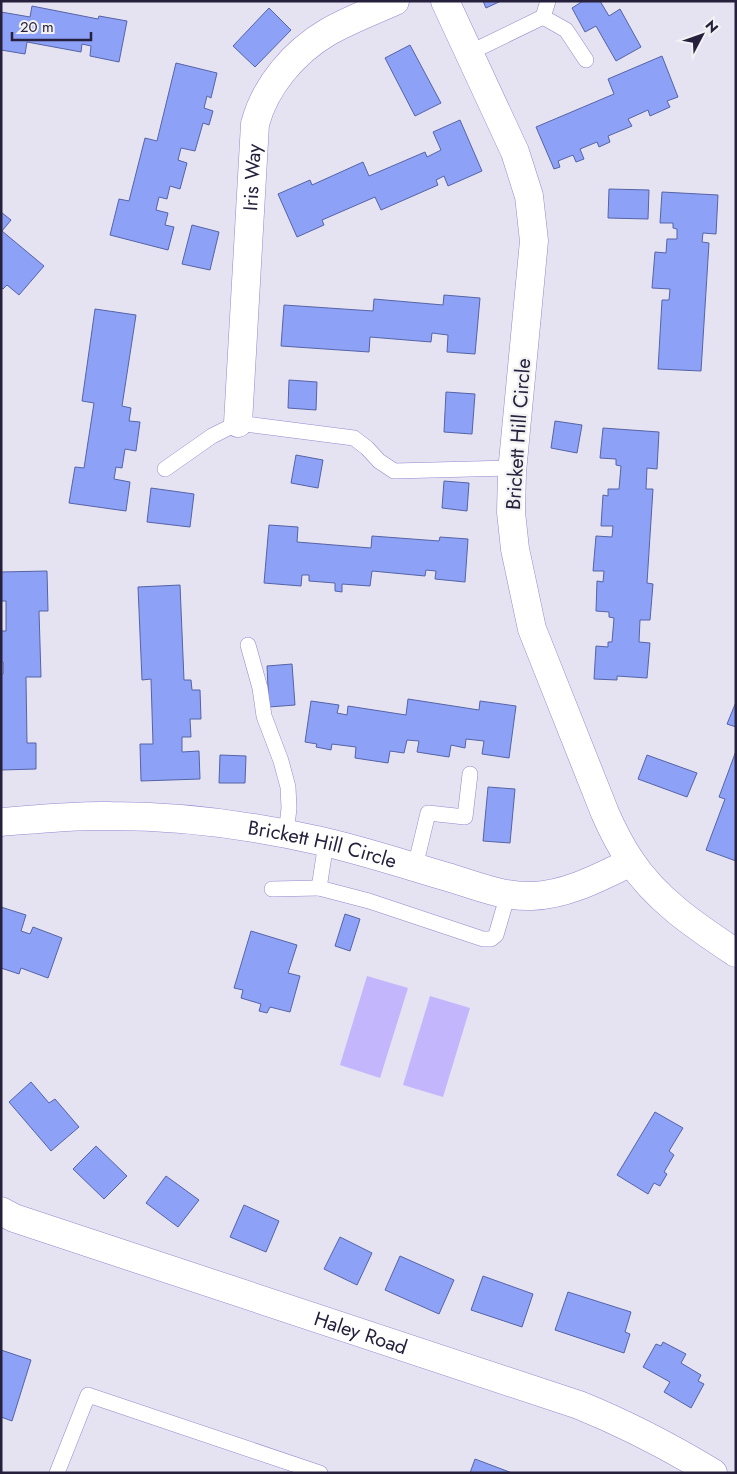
<svg xmlns="http://www.w3.org/2000/svg" width="737" height="1474" font-family="Jost,sans-serif">
<rect width="100%" height="100%" fill="#e5e2f2"/>
<g fill="#c3b6fd">
<polygon points="367,976 408,988 380,1078 340,1065"/>
<polygon points="430,996 470,1008 443,1097 403,1085"/>
</g>
<g fill="#8da1f6" stroke="#5564a6">
<polygon points="483,1 501,1 486,8"/>
<polygon points="583,1 600,1 609,16 620,9 641,47 616,61 596,26 585,32 572,8"/>
<polygon points="32,6 98,19 99,16 127,21 119,62 90,56 91,46 82,44 81,52 27,42 25,54 1,50 1,12 30,17"/>
<polygon points="269,8 291,30 255,67 233,46"/>
<polygon points="410,45 441,103 415,116 385,58"/>
<polygon points="662,56 678,97 667,101 670,107 650,116 648,110 628,119 632,126 608,136 610,142 599,147 597,142 580,149 584,159 576,162 573,155 558,161 560,167 554,169 536,127 614,94 608,79"/>
<polygon points="176,63 217,73 211,98 207,96 204,108 213,111 209,125 203,123 195,151 181,148 178,160 187,163 180,189 170,186 167,199 159,197 156,210 168,213 165,225 174,227 168,250 110,235 119,199 129,201 145,138 157,141"/>
<polygon points="460,120 482,171 448,186 444,176 436,180 438,185 381,210 375,197 322,220 324,225 297,237 278,194 310,180 312,185 363,162 369,176 425,152 427,157 441,150 433,132"/>
<polygon points="609,189 649,190 648,219 608,218"/>
<polygon points="662,192 718,195 716,234 703,233 702,242 709,243 701,371 658,369 662,300 669,300 670,289 652,288 655,252 666,253 667,239 677,239 677,229 673,228 673,223 660,223"/>
<polygon points="1,212 11,220 2,231 44,266 19,295 7,285 3,289 1,288"/>
<polygon points="192,225 219,232 210,270 182,264"/>
<polygon points="444,295 480,298 475,354 447,352 448,335 432,333 431,342 370,337 369,352 281,346 284,305 373,311 374,299 443,305"/>
<polygon points="95,309 136,315 122,406 131,408 129,421 140,422 136,451 125,449 122,468 116,467 114,479 130,482 126,511 69,503 75,467 84,468 94,403 82,401"/>
<polygon points="289,380 317,382 316,410 288,408"/>
<polygon points="446,392 475,394 472,434 444,432"/>
<polygon points="555,421 582,425 577,453 551,448"/>
<polygon points="603,428 659,432 657,469 647,468 646,489 653,489 647,583 653,584 650,620 640,620 639,642 650,643 647,678 617,676 617,680 594,679 596,646 608,647 608,642 612,642 614,618 609,617 609,612 596,611 597,581 603,582 604,571 593,571 596,536 612,537 613,526 601,526 603,495 608,496 608,489 619,489 621,466 616,465 616,459 600,458"/>
<polygon points="296,455 323,460 318,488 291,483"/>
<polygon points="444,481 469,483 467,511 442,508"/>
<polygon points="151,488 194,494 190,527 147,522"/>
<polygon points="269,525 298,527 297,542 371,548 372,536 439,541 440,537 468,539 465,582 435,579 436,571 426,570 425,576 372,571 370,586 342,584 342,592 335,591 335,583 309,581 309,575 302,575 301,586 264,583"/>
<polygon points="47,571 48,611 39,611 41,677 26,677 27,743 36,743 36,769 1,770 1,674 3,674 3,662 1,662 1,631 6,631 6,601 1,601 1,572"/>
<polygon points="180,585 184,680 191,680 192,690 200,690 201,719 190,719 191,737 182,737 182,752 199,751 200,779 141,781 140,744 153,744 151,679 142,680 138,587"/>
<polygon points="292,664 295,705 269,707 267,666"/>
<polygon points="408,699 479,710 480,701 516,706 509,758 482,754 484,741 466,739 465,748 451,745 449,757 417,752 419,741 407,740 404,753 390,751 388,763 355,758 356,747 332,744 331,750 316,747 317,744 305,742 311,701 339,705 337,713 347,715 348,706 406,715"/>
<polygon points="736,702 736,727 727,724"/>
<polygon points="736,751 736,861 706,850 725,799 719,797"/>
<polygon points="220,755 246,756 245,783 219,783"/>
<polygon points="647,755 697,773 687,797 638,779"/>
<polygon points="488,787 515,789 510,843 483,841"/>
<polygon points="1,907 26,915 21,931 30,934 33,927 62,938 48,978 21,968 19,974 1,968"/>
<polygon points="345,914 360,919 350,951 335,946"/>
<polygon points="251,931 297,945 288,973 300,976 290,1012 270,1007 267,1013 259,1011 261,1004 241,998 243,990 234,988"/>
<polygon points="31,1082 49,1103 55,1099 79,1127 51,1151 9,1102"/>
<polygon points="655,1112 683,1128 669,1151 674,1155 664,1172 667,1174 660,1186 654,1183 648,1194 617,1175"/>
<polygon points="96,1146 127,1176 104,1199 73,1169"/>
<polygon points="166,1176 199,1200 178,1227 146,1203"/>
<polygon points="244,1205 279,1221 266,1252 230,1237"/>
<polygon points="340,1237 372,1253 357,1285 324,1269"/>
<polygon points="400,1256 454,1280 439,1314 385,1290"/>
<polygon points="483,1276 533,1294 522,1327 471,1310"/>
<polygon points="568,1292 631,1312 625,1332 630,1334 624,1353 555,1330"/>
<polygon points="663,1342 686,1354 681,1363 701,1375 698,1381 704,1384 691,1408 664,1392 670,1382 643,1367 656,1344 661,1346"/>
<polygon points="1,1350 31,1360 12,1421 1,1417"/>
<polygon points="475,1459 512,1473 470,1473"/>
</g>
<g fill="none" stroke-linecap="round" stroke-linejoin="round">
<g stroke="#9687cf" stroke-width="16">
<g id="service">
<polyline points="543,17 566,30 586,60"/>
<polyline points="469,53 543,17 548,1"/>
<polyline points="165,469 212,436 238,423 354,438 367,448 379,461 394,471 512,468"/>
<polyline points="248,645 260,688 264,716 281,761 288,787 289,808 286,835"/>
<polyline points="326,843 319,888 369,901 483,939 491,939 496,935 508,894"/>
<polyline points="415,867 428,813 465,817 470,774"/>
<polyline points="272,889 319,888"/>
<polyline points="57,1473 88,1395 320,1473"/>
</g>
</g>
<g stroke="#9687cf" stroke-width="29">
<g id="minor">
<path d="M445,1L515,152L529,196L534,241L512,472L511,512L515,549L532,629L605,813C612,829 620,845 630,860C656,900 697,927 736,953"/>
<path id="s1" d="M238,423L255,124C265,86 294,52 328,32C349,20 373,11 395,1"/>
<path id="s2" d="M1,822C38,819 74,815 111,816C179,816 249,825 316,840C362,850 406,865 451,878C476,886 504,897 532,896C567,895 600,877 631,862"/>
<path id="s3" d="M1,1211L14,1218L579,1405C626,1424 670,1447 713,1473"/>
</g>
</g>
<use href="#service" stroke="#fff" stroke-width="15"/>
<use href="#minor" stroke="#fff" stroke-width="28"/>
</g>
<g text-anchor="middle" stroke-width="4.5" stroke-linejoin="round" paint-order="stroke">
<g font-size="20" fill="#26203d" stroke="#f2f2f2">
<text dy="7" stroke="none"><textPath href="#s1" startOffset="246">Iris Way</textPath></text>
<text transform="translate(518 434) rotate(-86)" y="7">Brickett Hill Circle</text>
<text dy="7" stroke="none"><textPath href="#s2" startOffset="324">Brickett Hill Circle</textPath></text>
<text dy="7" stroke="none"><textPath href="#s3" startOffset="380">Haley Road</textPath></text>
</g>
</g>
<rect width="737" height="1474" fill="none" stroke="#26203d" stroke-width="5"/>
<g transform="translate(702 35) rotate(49)" stroke="#f2f2f2" stroke-width="4" paint-order="stroke">
<path d="M0-4L9 19L0 12L-9 19Z" fill="#26203d"/>
<text y="-8" font-size="14" font-weight="bold" text-anchor="middle" fill="#26203d">N</text>
</g>
<path d="M12 32v8h79v-8" fill="none" stroke="#26203d" stroke-width="2.5"/>
<text x="20" y="32" font-size="15" fill="#26203d" stroke="#f2f2f2" stroke-width="4" paint-order="stroke">20 m</text>
</svg>
